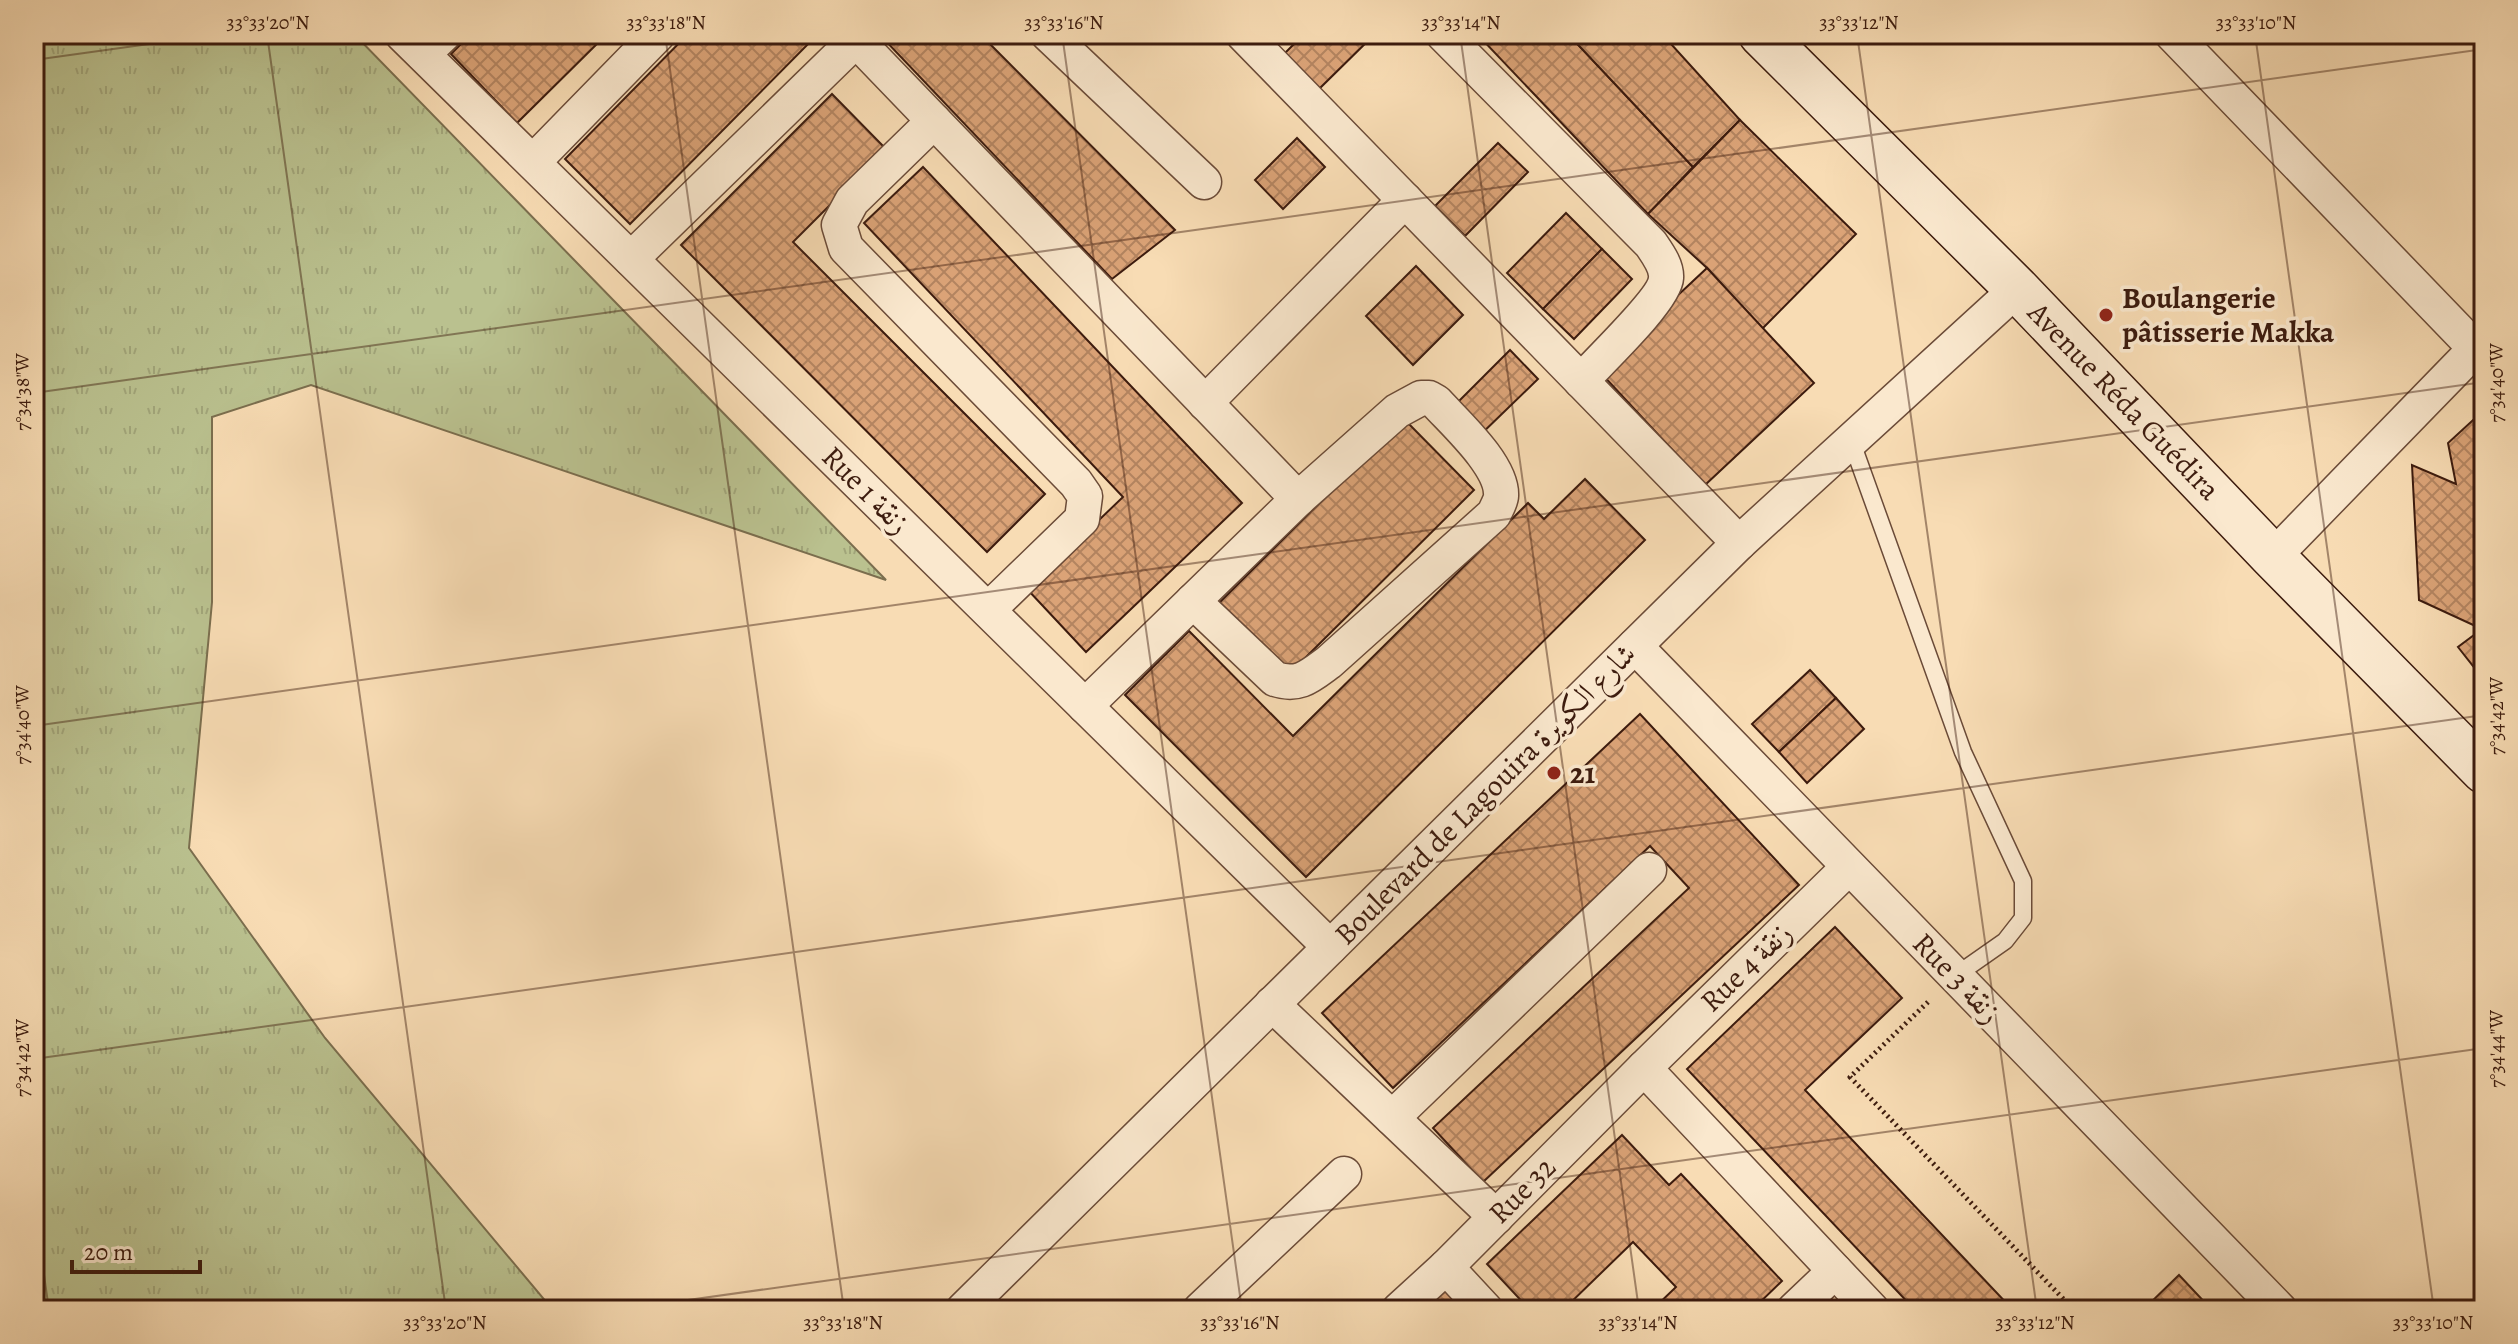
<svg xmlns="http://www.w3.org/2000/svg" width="2518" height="1344" font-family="Alegreya,Amiri,serif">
<defs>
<pattern id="grass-tufts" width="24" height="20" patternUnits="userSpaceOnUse" patternTransform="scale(2)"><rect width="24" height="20" fill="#bac18f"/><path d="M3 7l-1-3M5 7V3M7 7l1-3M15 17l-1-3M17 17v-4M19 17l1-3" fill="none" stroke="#a1a57a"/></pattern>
<pattern id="building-cross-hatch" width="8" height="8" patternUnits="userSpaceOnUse" patternTransform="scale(2)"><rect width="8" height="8" fill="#dba377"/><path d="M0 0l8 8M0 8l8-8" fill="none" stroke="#b38460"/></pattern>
</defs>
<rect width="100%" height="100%" fill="#f8dcb4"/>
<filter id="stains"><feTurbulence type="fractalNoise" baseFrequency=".0025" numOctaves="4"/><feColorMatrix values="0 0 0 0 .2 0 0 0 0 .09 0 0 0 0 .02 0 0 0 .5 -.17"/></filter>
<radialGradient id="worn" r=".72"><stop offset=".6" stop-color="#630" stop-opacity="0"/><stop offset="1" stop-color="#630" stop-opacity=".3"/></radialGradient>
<polygon fill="url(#grass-tufts)" stroke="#7b6e4e" stroke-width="2" points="34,34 354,34 886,580 311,385 212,417 212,602 189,848 325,1038 553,1310 34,1310"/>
<g fill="url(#building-cross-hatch)" stroke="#3c1b0e" stroke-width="2">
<polygon points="471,34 607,34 517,123 451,54"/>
<polygon points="688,34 818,34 630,224 565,159"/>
<polygon points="980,34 1175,230 1112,279 880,35"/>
<polygon points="1304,34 1375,34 1317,91 1282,56"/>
<polygon points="1477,34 1568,34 1693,167 1648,214"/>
<polygon points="1568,34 1662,34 1740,120 1693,167"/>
<polygon points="832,94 886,149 793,242 1045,494 987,552 681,245"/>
<polygon points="1740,120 1856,234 1762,329 1707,268 1648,214"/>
<polygon points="1297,138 1325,167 1283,209 1255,180"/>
<polygon points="1498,143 1528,172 1465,236 1435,206"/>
<polygon points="923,167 1242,503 1086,652 1027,589 1123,497 864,223"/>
<polygon points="1566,213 1602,249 1543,309 1507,273"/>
<polygon points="1602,249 1632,279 1574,339 1543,309"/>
<polygon points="1416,266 1463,315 1413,365 1366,316"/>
<polygon points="1707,268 1814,383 1705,485 1598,370"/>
<polygon points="1510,350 1538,379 1477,438 1449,411"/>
<polygon points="2484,410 2484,680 2458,647 2482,629 2419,600 2412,465 2456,484 2448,443"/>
<polygon points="1404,419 1474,490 1289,674 1219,603"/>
<polygon points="1585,479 1645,540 1306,877 1125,695 1189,631 1293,736 1528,503 1544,519"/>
<polygon points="1810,670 1836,698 1779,752 1752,724"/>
<polygon points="1836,698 1864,729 1807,783 1779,752"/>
<polygon points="1640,714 1799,885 1483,1182 1433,1128 1689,888 1650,846 1393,1088 1322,1013"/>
<polygon points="1835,927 1902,998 1805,1090 2013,1310 1915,1310 1687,1069"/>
<polygon points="1622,1135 1669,1185 1681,1174 1782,1281 1752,1310 1652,1310 1676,1287 1633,1242 1563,1310 1530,1310 1487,1264"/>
<polygon points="2179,1275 2212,1310 2149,1310 2146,1307"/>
<polygon points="1452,1279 1477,1310 1415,1310"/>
</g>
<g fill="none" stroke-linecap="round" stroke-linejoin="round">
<g stroke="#6b4b38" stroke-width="19">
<polyline id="lane" points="1851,440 1963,752 2023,881 2023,918 2005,941 1955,976"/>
</g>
<g stroke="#6b4b38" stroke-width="37">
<g id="street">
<polyline points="402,34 1330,947"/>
<polyline points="1048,34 1204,182"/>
<polyline points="1243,34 1739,543"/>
<path d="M1443,34L1651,244C1657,253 1667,266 1666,278C1665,299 1598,362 1581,381"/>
<polyline points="2172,34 2475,348"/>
<polyline points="856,40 1298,499 1085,706"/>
<polyline points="423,54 444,34"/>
<polyline points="934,121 852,201 839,225 846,248 1076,483 1085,496 1082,519 988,610"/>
<polyline points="533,162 658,34"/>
<polyline points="631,259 862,34"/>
<polyline points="1205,403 1405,200"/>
<polyline points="2273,557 2484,340"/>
<path d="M1193,601L1275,679C1299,687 1310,676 1329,662L1494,514C1496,509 1501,501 1501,496C1503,466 1455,423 1436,402L1429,398H1421L1397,411L1298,499"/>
<polyline points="1635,646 2280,1310"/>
<polyline points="1272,1004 1496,1217"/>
<polyline points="1644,1068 1872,1310"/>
<polyline points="1392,1118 1649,870"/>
<polyline points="1446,1267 1486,1310"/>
<polyline points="963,1310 1739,543 2017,289"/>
<polyline points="1200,1310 1344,1174"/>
<polyline points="1399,1310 1446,1267 1644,1068 1849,867"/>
<polyline points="1794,1310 1835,1271"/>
</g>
</g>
<g stroke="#3c1b0e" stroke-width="47">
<polyline id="secondary" points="1761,34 2017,289 2273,557 2484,771"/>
</g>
<polyline stroke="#3c1b0e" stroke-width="5" stroke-dasharray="2 4" stroke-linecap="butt" points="1928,1002 1850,1077 2074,1310"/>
<use href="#lane" stroke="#fae8ce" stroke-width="16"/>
<use href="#street" stroke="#fae8ce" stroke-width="34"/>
<use href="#secondary" stroke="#fae8ce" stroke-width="44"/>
</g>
<path fill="none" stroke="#3c1b0e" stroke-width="2" stroke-opacity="0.45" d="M267,34L446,1310M665,34L844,1310M1062,34L1242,1310M1460,34L1639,1310M1857,34L2037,1310M2255,34L2434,1310M34,60L221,34M34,393L2484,49M34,726L2484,382M34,1059L2484,715M34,1205L49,1310M617,1310L2484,1048"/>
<g fill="#8f2418" stroke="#fae8ce" stroke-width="3">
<circle cx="2106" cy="315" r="8"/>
<circle cx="1554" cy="773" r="8"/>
</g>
<g text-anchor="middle" stroke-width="7" stroke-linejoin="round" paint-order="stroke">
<g font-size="30" font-weight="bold" fill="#3c1b0e" stroke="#fae8ce" text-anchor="start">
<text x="2122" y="308">Boulangerie<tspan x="2122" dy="34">pâtisserie Makka</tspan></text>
<text x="1570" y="783">21</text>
</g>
<g font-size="30" fill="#3c1b0e" stroke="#fae8ce">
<text transform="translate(2124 401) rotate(46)" y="10">Avenue Réda Guédira</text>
<text transform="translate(866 490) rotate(45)" y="10">Rue 1 زنقة</text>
<text transform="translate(1485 794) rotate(-45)" y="10">Boulevard de Lagouira شارع الكويرة</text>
<text transform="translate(1746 967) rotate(-44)" y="10">Rue 4 زنقة</text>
<text transform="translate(1957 978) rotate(46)" y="10">Rue 3 زنقة</text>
<text transform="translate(1522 1190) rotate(-45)" y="10">Rue 32</text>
</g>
</g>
<rect width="2518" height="1344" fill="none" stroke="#f8dcb4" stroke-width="88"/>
<path d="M72 1260v12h128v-12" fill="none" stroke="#3c1b0e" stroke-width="4"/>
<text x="84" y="1260" font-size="24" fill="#3c1b0e" stroke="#fae8ce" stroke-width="6" paint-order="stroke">20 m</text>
<rect x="44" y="44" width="2430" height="1256" fill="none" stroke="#3c1b0e" stroke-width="3"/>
<g font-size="20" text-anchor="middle" fill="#3c1b0e">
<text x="268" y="29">33°33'20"N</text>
<text x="666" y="29">33°33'18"N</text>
<text x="1064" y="29">33°33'16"N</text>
<text x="1461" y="29">33°33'14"N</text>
<text x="1859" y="29">33°33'12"N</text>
<text x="2256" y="29">33°33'10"N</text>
<text transform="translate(2496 383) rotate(-90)" y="7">7°34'40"W</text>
<text transform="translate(22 392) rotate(-90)" y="7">7°34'38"W</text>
<text transform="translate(2496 716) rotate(-90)" y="7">7°34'42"W</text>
<text transform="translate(22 725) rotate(-90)" y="7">7°34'40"W</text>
<text transform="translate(2496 1049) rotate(-90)" y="7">7°34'44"W</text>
<text transform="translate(22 1058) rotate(-90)" y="7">7°34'42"W</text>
<text x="445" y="1329">33°33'20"N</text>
<text x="843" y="1329">33°33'18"N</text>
<text x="1240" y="1329">33°33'16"N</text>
<text x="1638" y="1329">33°33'14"N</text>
<text x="2035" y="1329">33°33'12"N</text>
<text x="2433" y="1329">33°33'10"N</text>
</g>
<rect width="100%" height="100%" filter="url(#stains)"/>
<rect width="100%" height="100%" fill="url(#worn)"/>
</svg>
